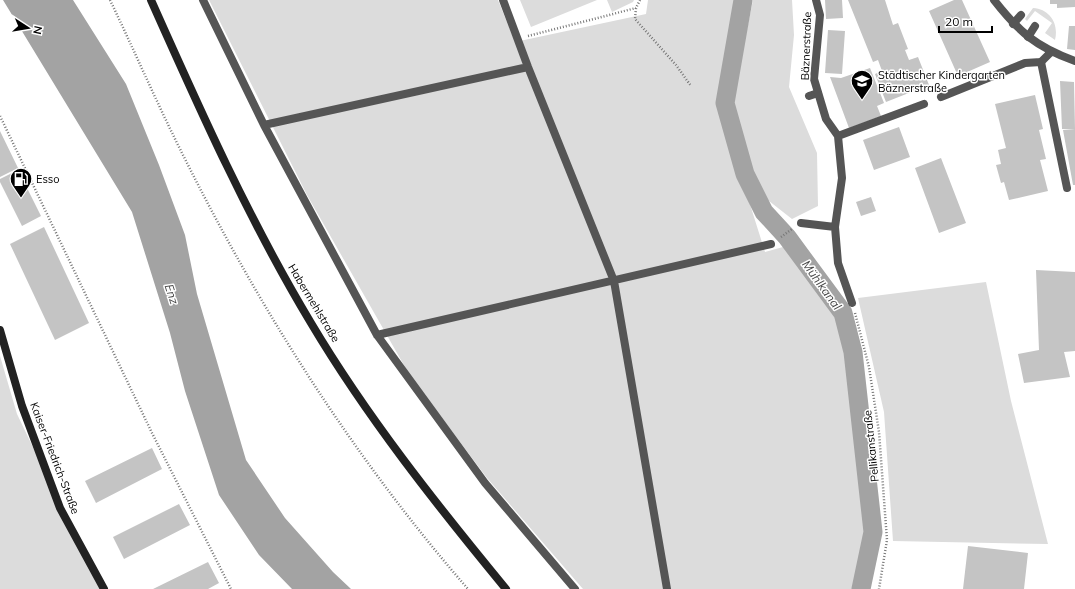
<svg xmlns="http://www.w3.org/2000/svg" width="1075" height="589" viewBox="0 0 1075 589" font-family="Mulish,sans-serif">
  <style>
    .green { fill: #dcdcdc }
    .water { fill: #a3a3a3 }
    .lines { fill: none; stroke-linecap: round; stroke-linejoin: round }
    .canal { stroke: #a3a3a3; stroke-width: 19 }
    .building { fill: #c4c4c4 }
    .path { stroke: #777; stroke-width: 2.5; stroke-dasharray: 1 2; stroke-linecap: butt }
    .lane { stroke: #555; stroke-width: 8 }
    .street { stroke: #555; stroke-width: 8 }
    .secondary { stroke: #222; stroke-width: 8 }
    .labels { text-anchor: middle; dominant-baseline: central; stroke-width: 3; stroke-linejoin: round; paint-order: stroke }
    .street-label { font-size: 11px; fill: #000; stroke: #fff }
    .poi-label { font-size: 11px; fill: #000; stroke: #fff; text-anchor: start }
    .water-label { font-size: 12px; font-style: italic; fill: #444; stroke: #fff }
  </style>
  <rect width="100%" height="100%" fill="#fff"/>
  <path class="green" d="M209 0H498L515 42 646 14 648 0H737L718 103 765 252 783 247 840 318 869 531 856 589H583L487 478 409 374 307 195Z
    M520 0H597L531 27Z
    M607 0H634L633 2 612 12Z
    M753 0H792L794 35 789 87 817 153 818 206 792 219 760 194 732 103Z
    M1033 8C1050 9 1059 24 1055 40L1045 33 1052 23 1035 11 1027 21 1025 19Z
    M986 282 1011 401 1048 544 893 541 884 412 858 298Z
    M0 356 17 414 101 589H0Z"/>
  <path class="water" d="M3 0H73L126 84 159 165 185 235 197 294 246 460 285 518 333 572 351 589H292L259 555 219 495 185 391 170 333 132 212Z"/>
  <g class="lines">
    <path class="canal" d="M743 0 725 103 745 174 764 212 787 237 843 313 853 352 873 532 861 589"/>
  </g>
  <path class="building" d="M825 0H842L843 18 826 19Z
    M848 0H885L893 25 898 23 908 49 905 50 909 60 918 57 929 85 886 102 875 74 882 71 878 60 873 62Z
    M954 0H962L990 62 958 76 929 11Z
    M1050 0H1075V7L1057 8V4H1050Z
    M1069 26H1075V50L1067 49Z
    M828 30 845 31 842 74 825 73Z
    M870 68 884 103 877 106 881 116 849 128 830 77 841 78Z
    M1060 81 1074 82 1075 129H1062Z
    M1035 95 1043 129 1039 130 1046 159 1040 160 1048 191 1009 200 1004 182 1001 183 996 165 1001 164 998 150 1006 148 995 104Z
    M899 127 910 157 874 170 863 140Z
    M1075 129V185H1073L1063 130Z
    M0 131 18 168 0 177Z
    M941 158 966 223 939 233 915 168Z
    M18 170 41 216 22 226 0 182V179Z
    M871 197 876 211 861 216 856 202Z
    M44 227 89 323 55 340 10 244Z
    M1036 270 1075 272V351L1064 352 1070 377 1024 383 1018 354 1039 350Z
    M152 448 162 469 96 503 85 481Z
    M179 504 190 525 124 559 113 537Z
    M968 546 1028 553 1024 589H963Z
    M208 562 219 583 208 589H153Z"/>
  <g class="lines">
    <path class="path" d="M110 0C134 50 156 101 181 151 259 308 353 457 468 589
      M640 0 636 8 635 19 676 65 691 86
      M528 36 636 8
      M0 116 152 433 231 589
      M781 237 792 229
      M855 313 869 367 879 432 887 540 879 589"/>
    <path class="lane" d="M203 0 264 125 377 335 485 483 575 589
      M503 0 528 67 614 281 667 589
      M1013 24 1021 15
      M1028 37 1035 26
      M1041 62 1067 188
      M809 96 818 93
      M264 125 528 67
      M377 335 771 244"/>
    <path class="street" d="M816 0 820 15 814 79 826 119 838 136 842 178 835 227 838 263 852 303
      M994 0C1019 32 1036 47 1075 61
      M941 97 1025 63 1041 62 1051 52
      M838 136 924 104
      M801 223 835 227"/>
    <path class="secondary" d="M151 0C200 110 249 220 311 323 367 417 436 504 506 589
      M0 330 22 406 60 508 104 589"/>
  </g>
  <defs>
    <g id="school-pin" transform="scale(1.15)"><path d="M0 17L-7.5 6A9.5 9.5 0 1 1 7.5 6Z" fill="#000" stroke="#fff"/><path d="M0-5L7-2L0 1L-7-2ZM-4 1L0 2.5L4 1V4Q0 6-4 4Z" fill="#fff"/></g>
    <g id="fuel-pin" transform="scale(1.15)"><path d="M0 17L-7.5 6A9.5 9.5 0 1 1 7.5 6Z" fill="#000" stroke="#fff"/><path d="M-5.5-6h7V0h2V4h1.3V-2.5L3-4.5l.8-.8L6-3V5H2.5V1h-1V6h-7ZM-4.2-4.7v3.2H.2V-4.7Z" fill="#fff"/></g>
  </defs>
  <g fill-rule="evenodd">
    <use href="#school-pin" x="862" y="81"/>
    <use href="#fuel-pin" x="21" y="179"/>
  </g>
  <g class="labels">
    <g class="street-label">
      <text transform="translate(806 46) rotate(-88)">Bäznerstraße</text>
      <text transform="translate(314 303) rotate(59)">Habermehlstraße</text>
      <text transform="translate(871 446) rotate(-96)">Pellikanstraße</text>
      <text transform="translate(55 458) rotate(69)">Kaiser-Friedrich-Straße</text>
    </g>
    <g class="poi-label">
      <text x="878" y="75">Städtischer Kindergarten<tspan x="878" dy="13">Bäznerstraße</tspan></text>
      <text x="36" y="179">Esso</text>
    </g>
    <g class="water-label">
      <text transform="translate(822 285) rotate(54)">Mühlkanal</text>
      <text transform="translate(172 294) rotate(72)">Enz</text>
    </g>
  </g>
  <g transform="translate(28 28) rotate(102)" stroke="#ffffff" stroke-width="3" paint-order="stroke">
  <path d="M0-3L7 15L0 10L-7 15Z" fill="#000000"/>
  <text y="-6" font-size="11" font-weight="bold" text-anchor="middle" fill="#000000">N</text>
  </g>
  <path d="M939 26v6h53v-6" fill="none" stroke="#000000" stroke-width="2"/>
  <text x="945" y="26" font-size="12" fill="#000000" stroke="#ffffff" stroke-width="3" paint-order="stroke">20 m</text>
</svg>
